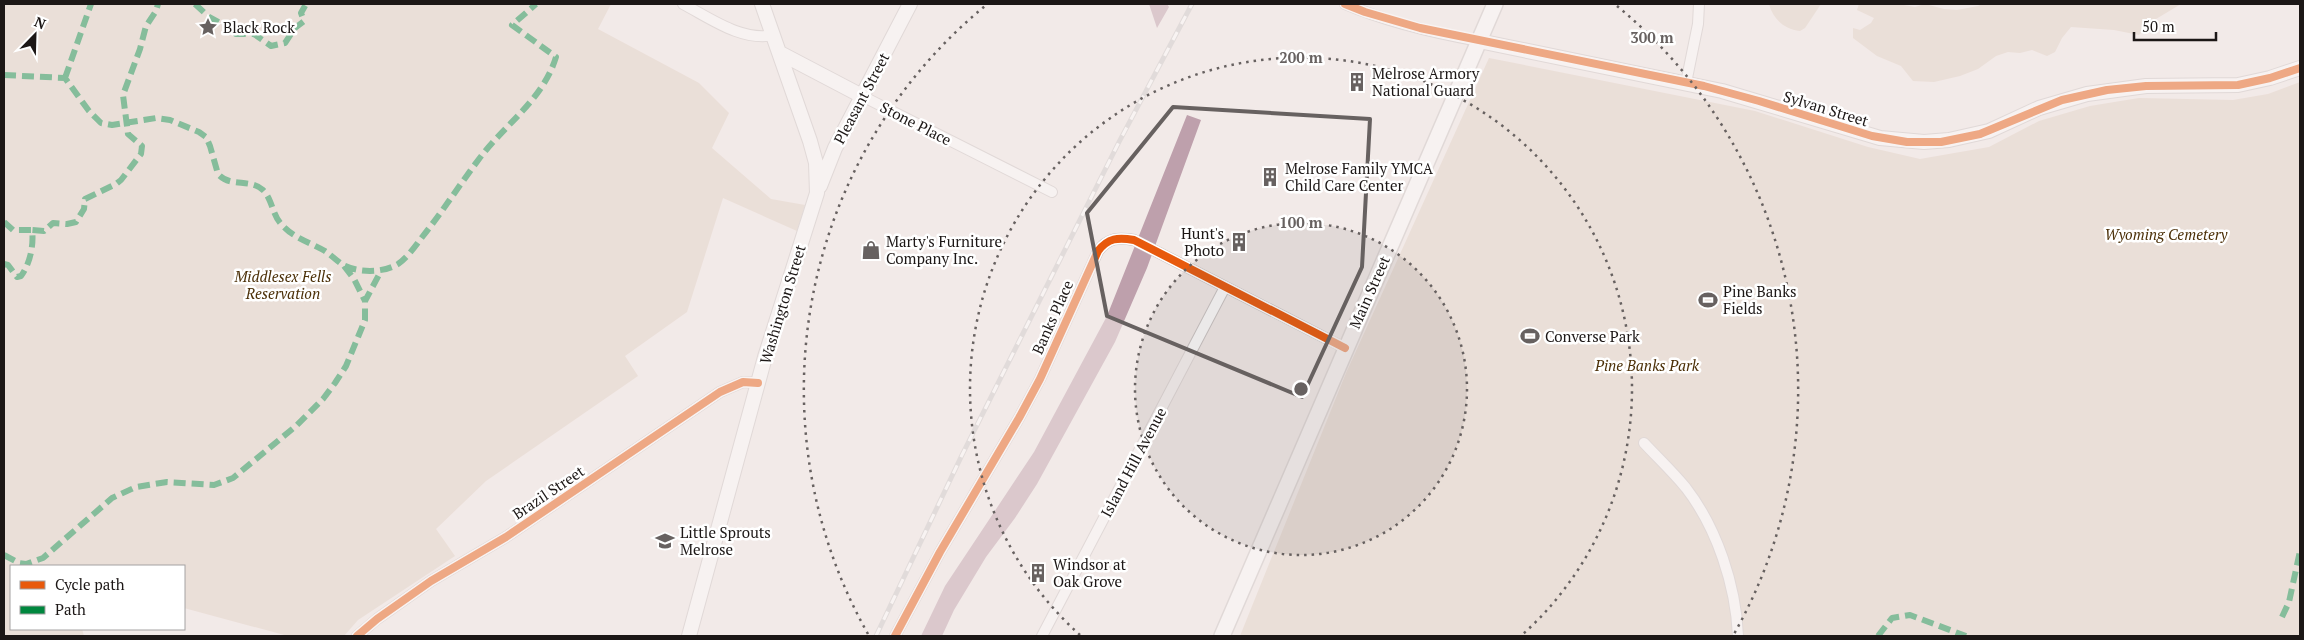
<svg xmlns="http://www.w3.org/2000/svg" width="2304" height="640" viewBox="0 0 2304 640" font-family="'PT Serif',serif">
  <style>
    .green { fill: #e1d2c5 }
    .water { fill: #bea0ac }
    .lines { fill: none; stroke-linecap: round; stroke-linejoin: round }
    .street-casing { stroke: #cbc5c4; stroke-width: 12 }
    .secondary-casing { stroke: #cbc5c4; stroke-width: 16 }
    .primary-casing { stroke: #cbc5c4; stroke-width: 18 }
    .street { stroke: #fdfcfc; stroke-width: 10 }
    .secondary { stroke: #fdfcfc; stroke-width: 14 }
    .primary { stroke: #fdfcfc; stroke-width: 15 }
    .rail-casing { stroke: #cdcbca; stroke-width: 5 }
    .rail { stroke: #fff; stroke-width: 3; stroke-dasharray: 9; stroke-linecap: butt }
    .quiet { stroke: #00873e; stroke-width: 6; stroke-dasharray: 12 6; stroke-linecap: butt }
    .cycleway-casing { stroke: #fff; stroke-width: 11 }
    .cycleway { stroke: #e8590c; stroke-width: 8 }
    .marked { fill: none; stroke: #676160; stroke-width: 4; stroke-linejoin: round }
    .ring { fill: none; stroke: #676160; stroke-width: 2.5; stroke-dasharray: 2.5 5 }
    .labels { text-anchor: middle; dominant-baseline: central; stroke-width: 5; stroke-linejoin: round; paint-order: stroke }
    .poi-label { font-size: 15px; fill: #1c1716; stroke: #fff; text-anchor: start }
    .street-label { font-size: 15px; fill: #1c1716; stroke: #fff }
    .park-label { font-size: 15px; font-style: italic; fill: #4c3008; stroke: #fff }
    .centre { fill: #676160; stroke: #fff; stroke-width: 2.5 }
    .ring-label { font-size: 15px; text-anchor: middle; font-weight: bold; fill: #676160; stroke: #fff; stroke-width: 5; stroke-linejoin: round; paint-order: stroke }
  </style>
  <rect width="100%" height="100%" fill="#f2eae8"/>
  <path class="green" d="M4 4H611L598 29 699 83 729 113 712 148 771 199 805 205 797 231 723 198 687 312 625 356 638 376 486 481 436 529 455 556 358 620 344 636H288L184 608V566H11V629H82L84 636H4Z
    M1769 4H1821L1805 28 1800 31C1784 29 1773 19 1769 4Z
    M1859 4H1898L1915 7 1925 4 1944 9 1957 10 1978 6 1982 4H2181L2151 22 2139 35 2114 30 2071 27 2062 38 2055 52 2047 56 2032 50 2020 53 2008 52 1996 56 1978 69 1960 76 1934 82 1913 81 1901 66 1877 56 1853 38V28L1860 30 1871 23 1874 18 1857 10Z
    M1489 58 1755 111 1868 147 1920 159 1989 147 2039 121 2090 106 2139 98 2233 100 2268 94 2300 82V636H1240L1346 373Z"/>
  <path class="water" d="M1149 4H1167L1169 7 1157 28Z
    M1187 115 1201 120 1147 268 1115 342 1037 484 1015 518 986 557 954 610 942 636H921L945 586 1034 452 1107 316Z"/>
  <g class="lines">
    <g class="street-casing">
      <path id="street" d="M683 4C710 18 742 42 774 35
        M1345 4C1387 22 1434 33 1479 41
        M1686 83 1698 24 1699 4
        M862 96 1052 192
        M1644 443C1658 458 1673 472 1686 488 1717 528 1736 586 1738 636
        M357 636 377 619 431 581 506 537 720 392 743 382 758 383
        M895 636 940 552 1019 418 1040 379 1098 251C1108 238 1118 237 1134 240L1345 348
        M1042 636 1225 287"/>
    </g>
    <g class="secondary-casing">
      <path id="secondary" d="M1479 41 1722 91 1880 138 1924 142 1949 140 1989 131 2039 108 2087 94 2146 86 2238 85 2270 78 2300 68
        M780 53 862 96
        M820 186 835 148 910 4
        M689 636 765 357 817 193 816 163 810 141 762 4"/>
    </g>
    <g class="primary-casing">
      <path id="primary" d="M1222 636 1495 4"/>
    </g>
    <use href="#street" class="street"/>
    <use href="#secondary" class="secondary"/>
    <use href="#primary" class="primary"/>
    <g class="rail-casing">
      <path id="rail" d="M876 636 962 455 1119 142 1192 4"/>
    </g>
    <use href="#rail" class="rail"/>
    <path class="quiet" d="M195 4 209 17 220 23 234 24 236 27V34H254L271 46 285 43 295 28 304 21 301 13 306 4
      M4 75 65 78 89 111 101 123 112 125 156 118 170 120 199 132 206 137 210 146 218 174C230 188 250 178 263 190 273 200 272 216 283 226 294 238 311 243 325 251 331 255 337 261 343 265 359 273 383 273 398 264 408 257 416 245 423 236 443 211 460 184 479 159 505 124 543 100 556 57L512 25 536 4
      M65 78 91 4
      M4 222 13 230H32
      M4 264 8 265 17 277 21 276C30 264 34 245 32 230L44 231 53 223 67 224 76 222 84 209 85 199 116 184 121 180 141 154 142 146 128 134 123 95 140 49 146 26 156 11 158 4
      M344 266 354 279 365 301
      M4 555 19 563 26 564 43 558 112 498 136 487 167 482 214 485 233 478 296 426 323 399 335 383 346 366 358 337 365 320V301L381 271
      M2282 617 2289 602 2300 551
      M1878 636 1892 618 1910 615 1966 636"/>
    <g class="cycleway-casing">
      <path id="cycleway" d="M1345 4 1365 12 1420 28 1704 86 1759 101 1872 136 1907 142H1941L1980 134 2062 100 2107 90 2146 86 2238 85 2270 78 2300 68
        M357 636 377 619 431 581 506 537 720 392 743 382 758 383
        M895 636 940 552 1019 418 1040 379 1098 251C1108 238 1118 237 1134 240L1345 348"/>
    </g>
    <use href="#cycleway" class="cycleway"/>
  </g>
  <path d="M0 0H2304V640H0ZM1173 107 1370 119 1362 267 1302 397 1107 316 1087 213Z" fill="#f2eae8" fill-opacity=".55" fill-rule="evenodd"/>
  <path class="marked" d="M1173 107 1370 119 1362 267 1302 397 1107 316 1087 213Z"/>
  <circle cx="1301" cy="389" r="166" fill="#676160" fill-opacity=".12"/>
  <g class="ring">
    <circle cx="1301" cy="389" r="166"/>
    <path d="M1080 635A331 331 0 1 1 1522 635"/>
    <path d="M868 634A497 497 0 0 1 985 6M1617 6A497 497 0 0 1 1734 634"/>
  </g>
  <defs>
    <g id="sight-bare" transform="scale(1.5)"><path d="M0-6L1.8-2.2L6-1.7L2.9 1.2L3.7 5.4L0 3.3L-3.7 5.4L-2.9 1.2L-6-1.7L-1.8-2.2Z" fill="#676160" stroke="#fff" stroke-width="2.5" paint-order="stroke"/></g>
    <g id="building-bare" transform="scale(1.5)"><path d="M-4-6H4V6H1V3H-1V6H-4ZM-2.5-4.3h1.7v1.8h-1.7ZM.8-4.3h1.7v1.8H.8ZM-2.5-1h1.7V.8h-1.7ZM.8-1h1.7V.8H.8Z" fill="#676160" stroke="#fff" stroke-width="2.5" paint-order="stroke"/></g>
    <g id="shop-bare" transform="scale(1.5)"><path d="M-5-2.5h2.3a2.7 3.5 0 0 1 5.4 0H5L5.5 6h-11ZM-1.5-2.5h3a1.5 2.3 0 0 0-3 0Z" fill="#676160" stroke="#fff" stroke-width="2.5" paint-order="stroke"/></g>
    <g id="stadium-bare" transform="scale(1.5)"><path d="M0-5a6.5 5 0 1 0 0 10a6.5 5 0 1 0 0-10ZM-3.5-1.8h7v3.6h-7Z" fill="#676160" stroke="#fff" stroke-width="2.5" paint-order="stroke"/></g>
    <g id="school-bare" transform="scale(1.5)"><path d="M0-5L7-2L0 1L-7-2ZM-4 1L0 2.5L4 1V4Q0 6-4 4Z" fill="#676160" stroke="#fff" stroke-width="2.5" paint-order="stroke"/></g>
  </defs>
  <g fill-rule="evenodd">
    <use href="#sight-bare" x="208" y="27"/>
    <use href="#building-bare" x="1357" y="82"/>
    <use href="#building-bare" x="1270" y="177"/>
    <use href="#building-bare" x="1239" y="242"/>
    <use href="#shop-bare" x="871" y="250"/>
    <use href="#stadium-bare" x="1708" y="300"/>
    <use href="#stadium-bare" x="1530" y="336"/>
    <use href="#school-bare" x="665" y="541"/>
    <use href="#building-bare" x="1038" y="573"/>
  </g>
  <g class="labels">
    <g class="poi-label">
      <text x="223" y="27">Black Rock</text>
      <text x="1372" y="73">Melrose Armory<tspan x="1372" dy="17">National Guard</tspan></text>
      <text x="1285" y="168">Melrose Family YMCA<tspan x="1285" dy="17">Child Care Center</tspan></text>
      <text x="1224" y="233" text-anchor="end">Hunt's<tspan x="1224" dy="17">Photo</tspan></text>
      <text x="886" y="241">Marty's Furniture<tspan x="886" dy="17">Company Inc.</tspan></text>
      <text x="1723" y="291">Pine Banks<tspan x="1723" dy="17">Fields</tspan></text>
      <text x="1545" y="336">Converse Park</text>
      <text x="680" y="532">Little Sprouts<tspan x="680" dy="17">Melrose</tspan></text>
      <text x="1053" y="564">Windsor at<tspan x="1053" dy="17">Oak Grove</tspan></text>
    </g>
    <g class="street-label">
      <text transform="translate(861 98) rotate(-62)">Pleasant Street</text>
      <text transform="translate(1826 108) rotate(17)">Sylvan Street</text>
      <text transform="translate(916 123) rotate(27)">Stone Place</text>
      <text transform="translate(1369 292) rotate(-66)">Main Street</text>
      <text transform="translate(782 304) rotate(-73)">Washington Street</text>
      <text transform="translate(1052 317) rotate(-66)">Banks Place</text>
      <text transform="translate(1133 462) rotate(-62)">Island Hill Avenue</text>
      <text transform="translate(548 492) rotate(-34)">Brazil Street</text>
    </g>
    <g class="park-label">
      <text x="2166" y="234">Wyoming Cemetery</text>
      <text x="283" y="276">Middlesex Fells<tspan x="283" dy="17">Reservation</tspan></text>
      <text x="1647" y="365">Pine Banks Park</text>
    </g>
  </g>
  <circle cx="1301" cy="389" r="8" class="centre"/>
  <g class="ring-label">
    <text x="1652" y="43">300 m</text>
    <text x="1301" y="63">200 m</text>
    <text x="1301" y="228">100 m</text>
  </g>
  <rect width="2304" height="640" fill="none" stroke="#1c1716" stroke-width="10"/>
  <rect x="10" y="565" width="175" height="65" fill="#ffffff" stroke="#a4a2a2"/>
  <rect x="20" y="581" width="25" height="8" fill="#e8590c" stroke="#a4a2a2"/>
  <text x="55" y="590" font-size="15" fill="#1c1716">Cycle path</text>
  <rect x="20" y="606" width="25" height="8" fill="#00873e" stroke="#a4a2a2"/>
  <text x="55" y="615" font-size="15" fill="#1c1716">Path</text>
  <g transform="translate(35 35) rotate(23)" stroke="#ffffff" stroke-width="4" paint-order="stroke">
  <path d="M0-4L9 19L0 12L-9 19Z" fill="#1c1716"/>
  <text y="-8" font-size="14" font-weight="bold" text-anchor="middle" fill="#1c1716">N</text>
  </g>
  <path d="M2134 32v8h82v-8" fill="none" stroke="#1c1716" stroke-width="2.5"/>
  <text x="2142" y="32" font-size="15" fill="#1c1716" stroke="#ffffff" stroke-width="4" paint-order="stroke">50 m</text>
</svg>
